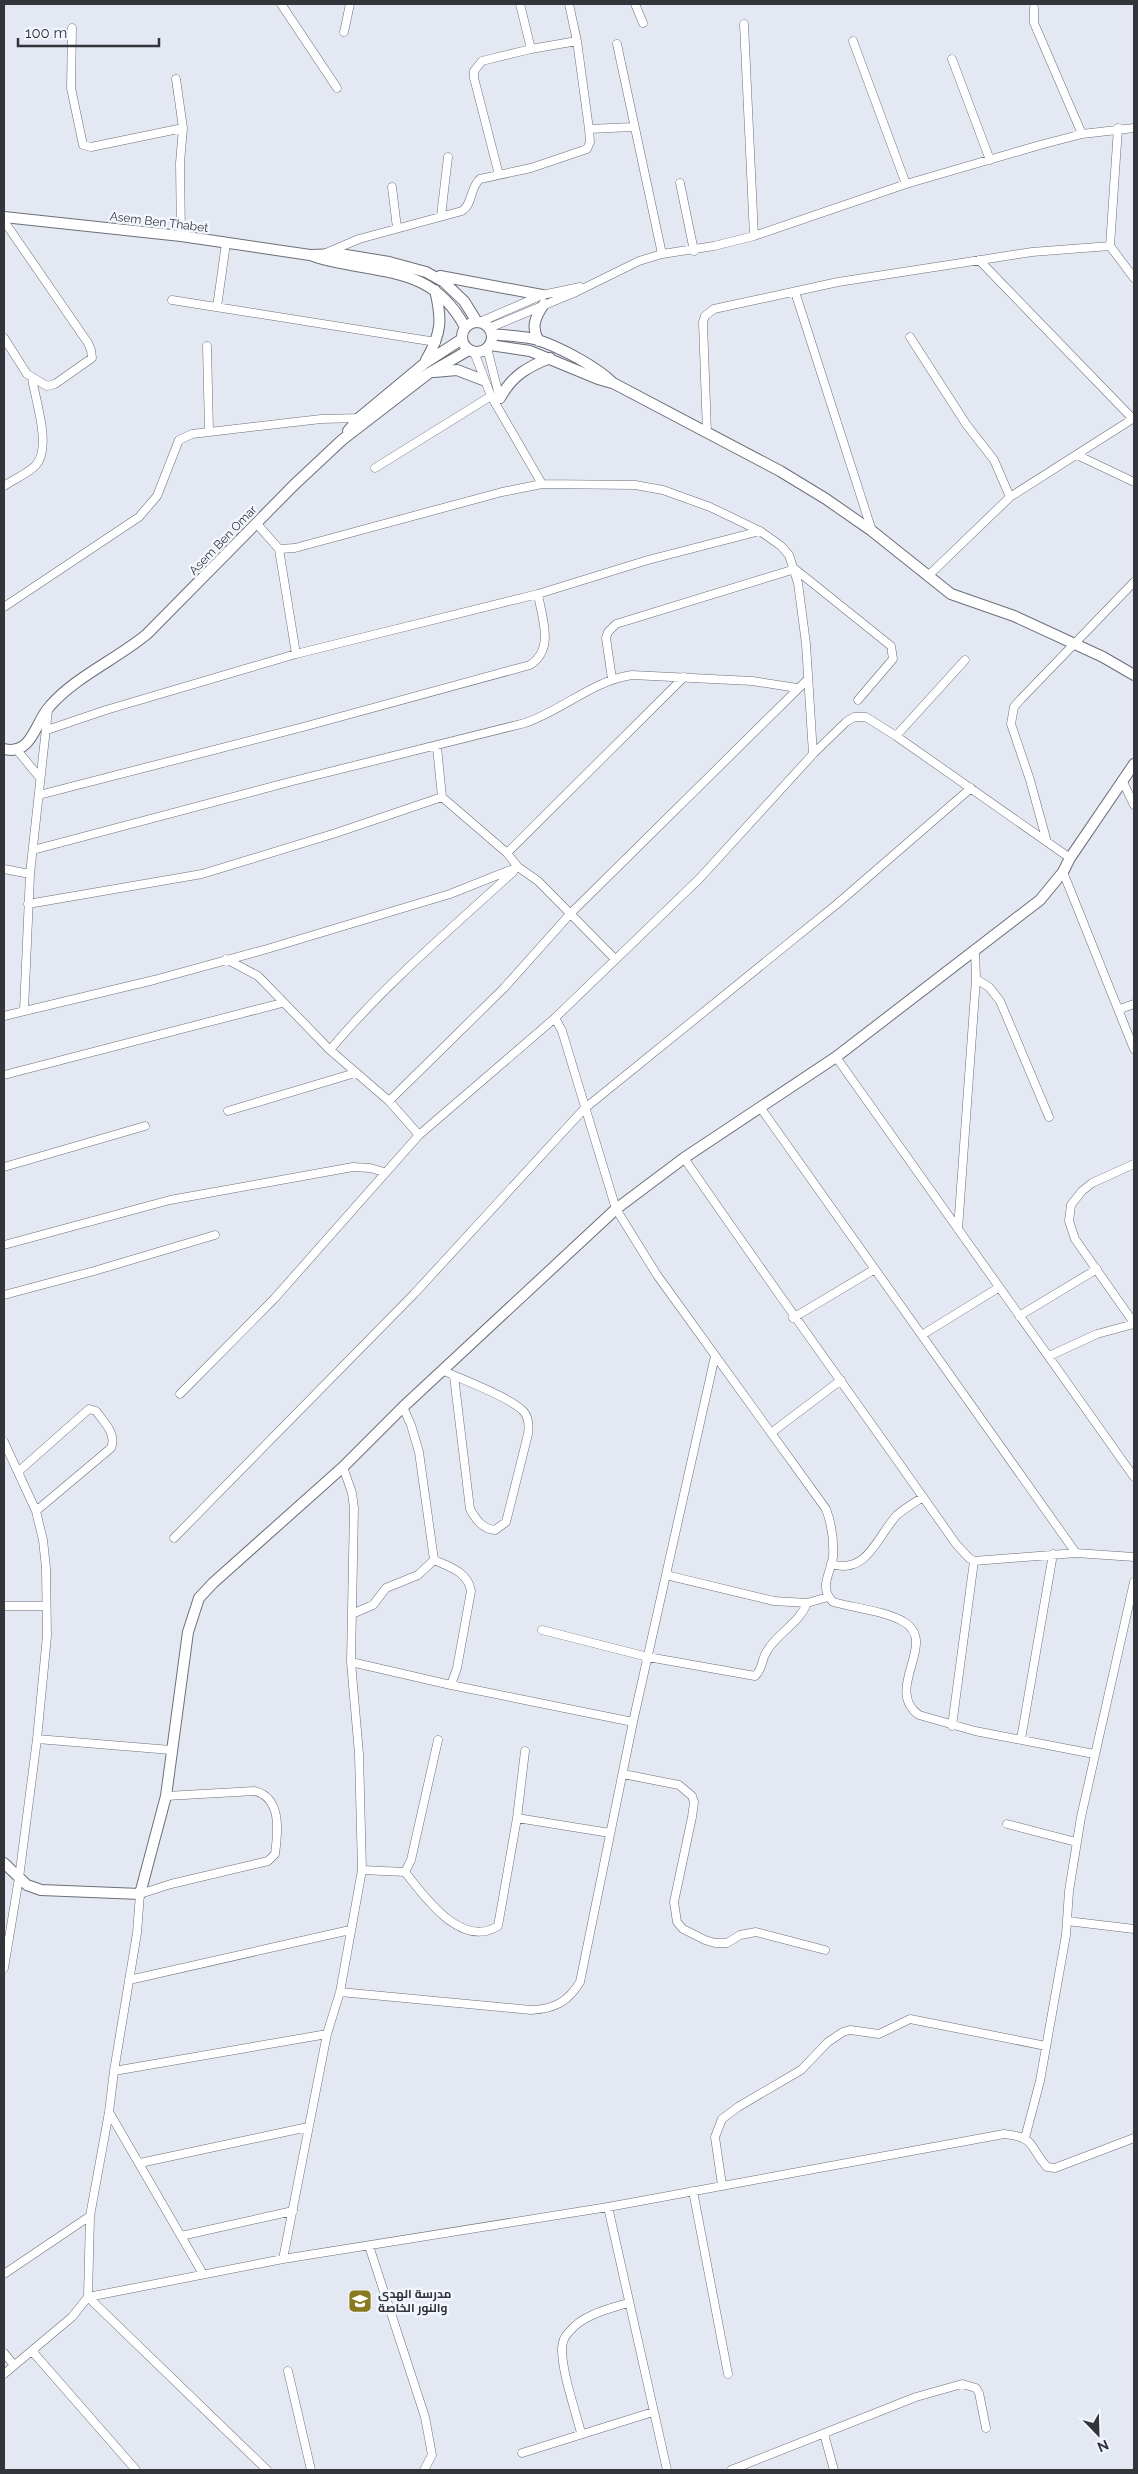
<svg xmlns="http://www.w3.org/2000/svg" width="1138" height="2474" viewBox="0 0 1138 2474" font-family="Raleway,Cairo,sans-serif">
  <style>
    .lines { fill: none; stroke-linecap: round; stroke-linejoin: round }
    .minor-casing { stroke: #6b6f79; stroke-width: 9 }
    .tertiary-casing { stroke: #6b6f79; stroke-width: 12 }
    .minor { stroke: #fff; stroke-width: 8 }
    .tertiary { stroke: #fff; stroke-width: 10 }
    .labels { text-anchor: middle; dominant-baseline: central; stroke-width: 5; stroke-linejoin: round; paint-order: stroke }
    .street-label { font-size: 12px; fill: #34353a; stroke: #f2f6fe }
    .poi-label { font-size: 12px; font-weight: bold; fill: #34353a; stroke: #f2f6fe; text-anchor: start }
  </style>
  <rect width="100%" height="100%" fill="#e4e8f3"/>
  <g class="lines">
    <g class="minor-casing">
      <path id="minor" d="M281 4 337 88
        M520 4 531 49
        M635 4 643 23
        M1034 8V23L1082 134
        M744 24 754 236
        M72 28 71 88 83 145 91 147 183 128
        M344 32 350 4
        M853 41 906 184
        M617 44 662 254
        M952 59 990 160
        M176 79 183 128 180 163 181 236
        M1118 128 1110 246 1134 278
        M589 129 633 127
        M499 175 474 78V71L482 61 531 49 577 41
        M680 183 694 251
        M392 187 397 228
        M441 216 448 157
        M4 221 88 343 91 350 92 358 55 384 47 386 27 374 4 338
        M326 253 359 239 462 211C473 204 470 187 480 179L531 168 587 149 590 142 589 129 577 41 569 4
        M979 260 1133 419
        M795 292 872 531
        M172 300 436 342
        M217 307 226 243
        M480 322 542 295 580 287
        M489 328 576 292 639 261 662 254 714 246 754 236 906 184 1040 145 1082 134 1134 128
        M910 337 966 424 994 460 1010 497
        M207 346 209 432
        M487 348 500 399
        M474 352 491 396 542 484 635 485 663 490 710 507 760 531 781 546 789 555 798 583 806 644 813 754
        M707 433 703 322 705 316 714 309 838 282 1032 252 1110 246
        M1077 455 1134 482
        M375 468 491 396
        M4 486C14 479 29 473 36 465 52 447 35 399 32 378
        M257 524 279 549 295 548 502 492 542 484
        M279 549 296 654
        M928 576 1010 497 1134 418
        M4 607 139 517 157 496 179 440 192 434 209 432 321 419 361 418
        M612 679 606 638 608 632 616 624 795 569 891 646 893 659 858 700
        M47 730 106 710 296 654 538 594 648 560 760 531
        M896 736 965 660
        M437 747 442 797 507 853 518 867 538 881 615 959
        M17 750 40 778
        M1122 780 1134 805
        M39 795 303 727 530 665C555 649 542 619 538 594
        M1047 842 1030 780 1011 724 1014 707 1021 699 1134 582
        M33 850 293 781 525 723C563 710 592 681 632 675L752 681 797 688
        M507 853 684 677
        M1070 858 896 736 866 717H854L846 722 813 754 700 878 555 1018 562 1031 616 1209 657 1275 826 1509C832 1525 834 1540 833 1557 831 1573 818 1587 833 1602 854 1608 886 1611 904 1622 939 1643 883 1689 919 1715L975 1731 1094 1754
        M4 869 30 874
        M1063 872 1134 1049
        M28 904 202 874 336 833 442 797
        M976 979 989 987 1000 1001 1049 1117
        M1120 1009 1134 1004
        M24 1010 30 874 48 710
        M4 1016 154 980 267 949 450 894 518 867
        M330 1050C382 987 452 928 513 872
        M836 1057 1134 1477
        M4 1075 282 1003
        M389 1101 504 988 571 913 808 679
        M760 1107 1076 1553
        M228 1111 355 1073
        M419 1135 555 1018
        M684 1158C773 1288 866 1415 956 1544L969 1558 974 1561 1076 1553 1134 1557
        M1134 1164 1092 1183 1082 1191 1071 1205 1069 1221 1075 1239 1134 1323
        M4 1167 145 1126
        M958 1229 976 979 975 949
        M4 1245 170 1200 353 1167 370 1168 384 1172
        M4 1295 94 1271 215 1235
        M1019 1316 1097 1269
        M793 1318 875 1269
        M922 1335 998 1288
        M1049 1356 1097 1334 1134 1324
        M444 1371C463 1380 512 1398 524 1412 529 1418 529 1427 528 1434L506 1522 495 1530C483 1529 476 1520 470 1509L454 1376
        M180 1394 274 1299 419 1135 389 1101 330 1050 258 976 226 959
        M771 1433 841 1380
        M4 1442 36 1511 43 1540 46 1568 47 1636 37 1739 19 1878 4 1968
        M19 1471 89 1409 96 1411C104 1422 117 1434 111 1448L36 1511
        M174 1538 414 1294 584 1109 837 904 971 788
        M831 1564C868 1575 877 1536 897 1515 905 1508 914 1503 923 1497
        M666 1575 774 1601 807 1603 828 1597
        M4 1606H46
        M352 1614 373 1605 386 1588 418 1575 434 1560 419 1452 411 1425 403 1407
        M542 1630 648 1657 755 1676C763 1669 761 1660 767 1651 778 1632 799 1624 807 1603
        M351 1662 451 1685 457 1668 471 1591C468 1572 450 1567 434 1560
        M451 1685 633 1722
        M952 1726 974 1561
        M37 1739 171 1750
        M1021 1739 1053 1554
        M623 1774 679 1785 692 1796 694 1802 692 1817 674 1902 677 1922 683 1929 705 1940 715 1943H727L740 1935 756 1932 825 1950
        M517 1818 610 1833
        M1007 1824 1076 1842
        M362 1870 405 1872 411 1860 438 1740
        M405 1872C425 1897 461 1949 498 1926L517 1818 525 1751
        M1067 1921 1134 1929
        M129 1980 350 1930
        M340 1992 531 2010C554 2009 568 2002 580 1982L633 1722 715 1356
        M114 2071 327 2034
        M109 2112 203 2274
        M1025 2138 1040 2081 1066 1935 1069 1891 1081 1817 1134 1582
        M140 2163 308 2127
        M722 2185 715 2137 722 2119 738 2107 801 2070 828 2042 843 2032 850 2030 879 2034 910 2019 1046 2046
        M693 2191 728 2374
        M608 2207 667 2470
        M181 2236 293 2211
        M369 2246 425 2417 432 2455 424 2470
        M283 2259 327 2034 340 1992 362 1870 359 1754 351 1662 354 1508 352 1493 343 1467
        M4 2274 90 2216
        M88 2297 283 2259 608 2207 1004 2134C1037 2137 1029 2148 1047 2167L1055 2168 1134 2138
        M88 2297 267 2470
        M32 2351 136 2470
        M4 2353 14 2365
        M288 2371 311 2470
        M4 2374 72 2317 88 2297 90 2216 109 2112 114 2071 137 1933 140 1894 171 1884 268 1861 275 1854C278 1832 282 1798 255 1791L166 1796
        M581 2433C575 2409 562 2373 562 2349 562 2343 565 2336 569 2332 582 2315 608 2309 628 2303
        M824 2434 834 2470
        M522 2453 653 2412
        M731 2470 916 2397 962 2384 976 2388 979 2393 986 2428"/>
    </g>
    <g class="tertiary-casing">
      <path id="tertiary" d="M4 217 181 236 310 255 340 254 389 262 426 272 444 282 464 301 477 322
        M313 256C325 261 338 262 351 265 402 274 438 277 465 327
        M440 276 542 295
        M462 337a15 15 0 1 1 30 0a15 15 0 1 1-30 0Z
        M492 334C507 336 524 336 538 340 561 348 596 366 613 383L780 471 826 499 872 531 951 594 1014 616 1103 657 1134 675
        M539 341C530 327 536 316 544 304
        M490 345 530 351 598 379 612 383
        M426 360C442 333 442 319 435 290
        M434 372 457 370 483 380
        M500 398C512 376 527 367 550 358
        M348 431 360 417 425 363 462 339
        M4 749C32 756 35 722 50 706 75 677 117 659 147 634L294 485 342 440 429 373 469 350
        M4 1863 27 1885 41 1890 140 1894 166 1796 188 1632 199 1598 213 1583 343 1467 403 1407 616 1209 684 1158 836 1057 1040 900 1063 872 1070 858 1134 764"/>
    </g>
    <use href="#minor" class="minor"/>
    <use href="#tertiary" class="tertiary"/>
  </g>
  <defs>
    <g id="school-square" transform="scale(1.25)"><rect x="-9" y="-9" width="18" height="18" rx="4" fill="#87791e" stroke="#f2f6fe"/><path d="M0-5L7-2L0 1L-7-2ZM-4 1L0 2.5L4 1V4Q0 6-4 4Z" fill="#fff"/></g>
  </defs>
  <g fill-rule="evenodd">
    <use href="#school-square" x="360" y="2301"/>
  </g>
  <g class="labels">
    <g class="street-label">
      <text transform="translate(159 222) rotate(7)">Asem Ben Thabet</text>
      <text transform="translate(223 540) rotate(-46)">Asem Ben Omar</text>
    </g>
    <g class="poi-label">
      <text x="378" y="2294">مدرسة الهدى<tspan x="378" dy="14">والنور الخاصة</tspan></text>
    </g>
  </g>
  <rect width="1138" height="2474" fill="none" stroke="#34353a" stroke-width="10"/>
  <g transform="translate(1098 2434) rotate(157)" stroke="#f2f6fe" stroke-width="4" paint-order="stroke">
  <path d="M0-4L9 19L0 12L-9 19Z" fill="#34353a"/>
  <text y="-8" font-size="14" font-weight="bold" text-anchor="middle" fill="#34353a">N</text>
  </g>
  <path d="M18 38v8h141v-8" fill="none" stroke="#34353a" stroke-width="2.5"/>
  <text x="25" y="38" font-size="15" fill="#34353a" stroke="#f2f6fe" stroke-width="4" paint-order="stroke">100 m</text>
</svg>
